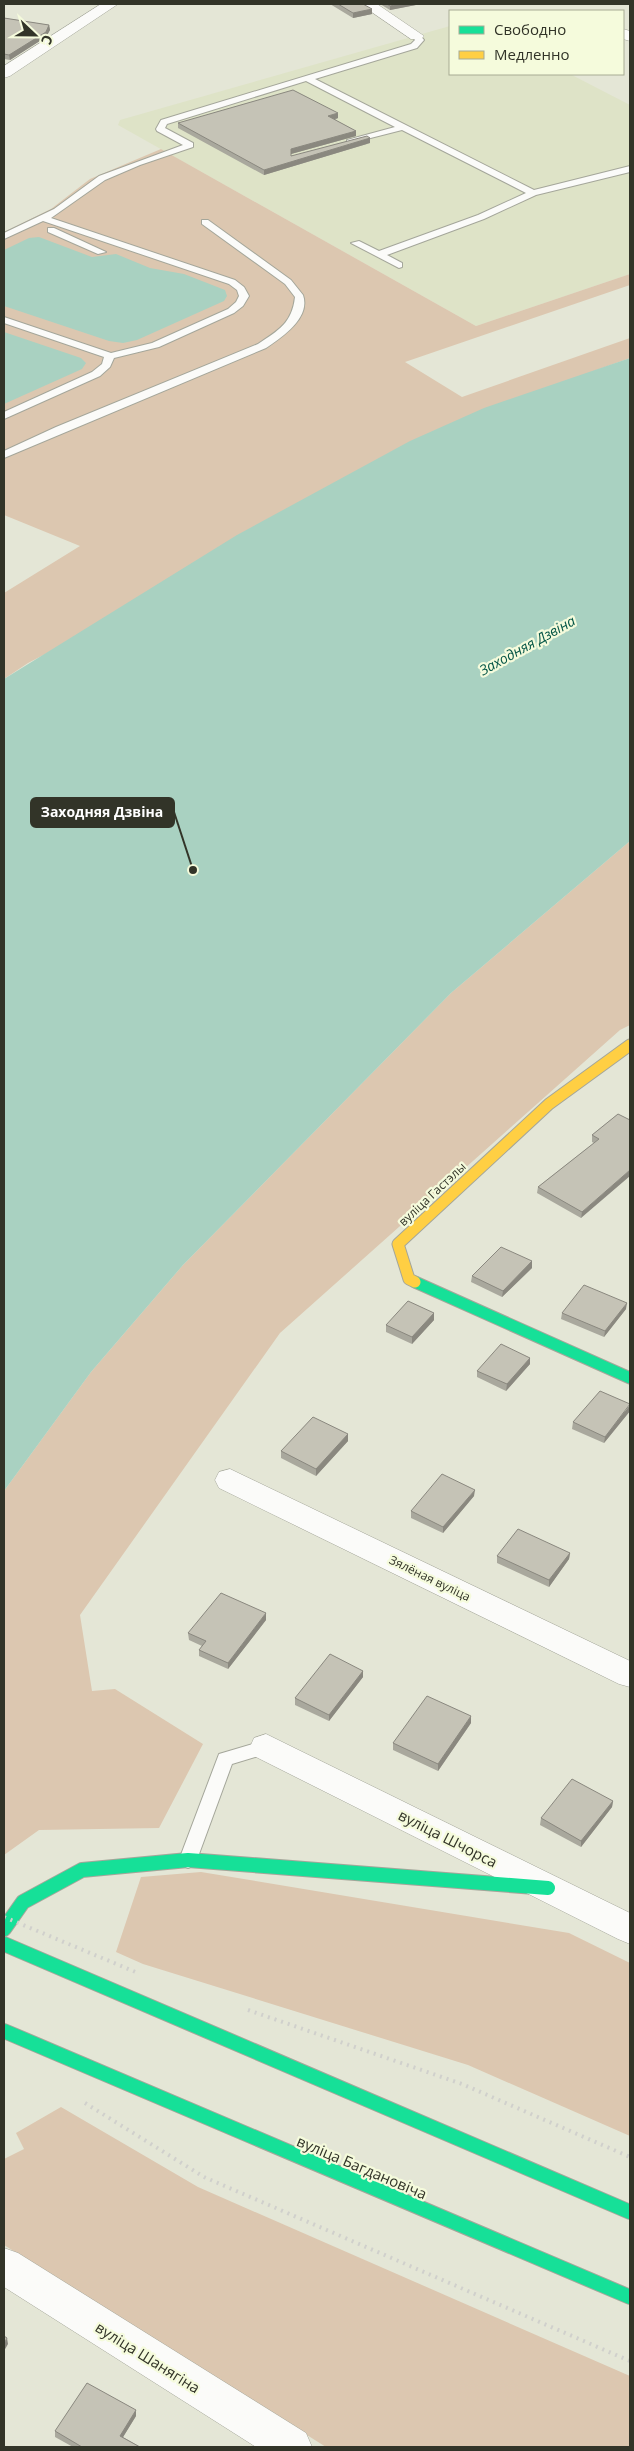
<svg xmlns="http://www.w3.org/2000/svg" width="634" height="2451" viewBox="0 0 634 2451" font-family="'Open Sans',sans-serif">
  <style>
    .built { fill: #dee3c7 }
    .green { fill: #dcc7b0 }
    .water { fill: #a9d1c1 }
    .lines { fill: none; stroke-linecap: round; stroke-linejoin: round }
    .lane-casing { stroke: #a4a69a; stroke-width: 2 }
    .street-casing { stroke: #a4a69a; stroke-width: 1 }
    .fast-far1-casing { stroke: #a4a69a; stroke-width: 13 }
    .fast-casing { stroke: #a4a69a; stroke-width: 16 }
    .slow-casing { stroke: #a4a69a; stroke-width: 13 }
    .path { stroke: #d0d0cc; stroke-width: 4; stroke-dasharray: 2 5; stroke-linecap: butt }
    .lane { fill: #fbfbf9; fill-rule: evenodd }
    .street { fill: #fbfbf9; fill-rule: evenodd }
    .fast-far1 { stroke: #16e098; stroke-width: 11 }
    .fast { stroke: #16e098; stroke-width: 14 }
    .slow { stroke: #ffcf43; stroke-width: 11 }
    .path-bridge { stroke: #d0d0cc; stroke-width: 4; stroke-dasharray: 2 5; stroke-linecap: butt }
    .wall { fill: #a9a89d }
    .shaded-wall { fill: #8a887f }
    .building { fill: #c5c3b6; stroke: #8a887f }
    .labels { text-anchor: middle; dominant-baseline: central; stroke-width: 4.5; stroke-linejoin: round; paint-order: stroke }
    .street-label { font-size: 12px; fill: #323428; stroke: #f5fbdc }
    .water-label { font-size: 14px; font-style: italic; fill: #045546; stroke: #f5fbdc }
    .near-street-label { font-size: 15px; fill: #323428; stroke: #f5fbdc }
    .leader { fill: none; stroke: #323428; stroke-width: 2 }
    .callout-dot { fill: #323428; stroke: #f5fbdc; stroke-width: 2 }
    .callout { fill: #323428; stroke: #323428; stroke-width: 2 }
    .callout-label { font-size: 14px; text-anchor: middle; font-weight: bold; fill: #fff }
  </style>
  <rect width="100%" height="100%" fill="#e4e6d6"/>
  <path class="built" d="M450 26V74H570L630 105V274L476 326 118 125 120 120Z"/>
  <path class="green" d="M161 149 476 326 630 274V285L405 362 462 397 630 338V358L591 372 28 663 4 679V593L80 546 4 515V232L51 209 90 179Z
    M630 841V1025L620 1030 280 1333 80 1615 92 1691 115 1689 203 1744 159 1828 39 1830 4 1855V1491L91 1372 183 1265 451 993Z
    M201 1872 569 1933 630 1963V2136L468 2065 143 1964 116 1952 141 1877Z
    M61 2107 198 2187 630 2376V2447H326L4 2245V2159L24 2149 16 2133Z"/>
  <path class="water" d="M39 237 92 257 116 254 150 268 184 274 225 290 227 296 224 301 137 340 123 343 109 341 4 306V250L29 238Z
    M4 332 81 358 86 363 82 369 4 404Z
    M630 358V841L451 993 183 1265 91 1372 4 1491V679L237 535 410 441 484 408Z"/>
  <g class="lines">
    <g class="lane-casing">
      <path id="lane" d="M413 34H419L424 40 417 48 315 79 534 190 630 166V172L536 195 484 219 387 255 402 263V267L399 268 351 243 359 241 379 251 478 215 526 193 402 130 347 144V140L395 127 306 81 167 124 165 128 193 143V147L140 165 105 180 51 218 235 280 244 287 249 296 243 306 234 313 159 347 114 358 110 367 100 376 4 419V412L92 372 102 364 104 357 4 323V317L111 353 152 343 228 309 236 302 239 296 237 290 229 284 43 221 4 239V233L54 209 99 176 183 145 157 131 156 129 161 120 411 44 415 40 412 36Z
        M202 220H208L291 280 303 295C311 318 282 337 266 348L4 458V451L56 427 258 344C279 330 292 323 295 297L285 284 202 224Z
        M48 228H54L106 252 98 254 48 232Z
        M266 1740 272 1742 275 1747 272 1752 232 1764 195 1865 188 1868 181 1865 179 1860 219 1754Z"/>
    </g>
    <g class="street-casing">
      <path id="street" d="M101 4H118L10 76 4 78V66Z
        M360 4H377L424 36 421 39H411Z
        M623 29 630 31V41L623 39Z
        M230 1469 630 1661V1687L619 1684 219 1488 215 1480 219 1472Z
        M266 1734 630 1913V1944L618 1939 254 1756 250 1747 254 1738Z
        M4 2248 18 2253 306 2433 312 2447H256L4 2287Z"/>
    </g>
    <g class="fast-far1-casing">
      <path id="fast-far1" d="M415 1282 630 1378"/>
    </g>
    <g class="fast-casing">
      <path id="fast" d="M4 1929 23 1902 82 1870 188 1860 548 1888
        M4 1944 630 2212
        M4 2031 630 2297"/>
    </g>
    <g class="slow-casing">
      <path id="slow" d="M415 1282 409 1279 398 1244 549 1104 630 1045"/>
    </g>
    <path class="path" d="M248 2010 462 2084 630 2157
      M85 2103 204 2177 630 2361"/>
    <use href="#lane" class="lane"/>
    <use href="#street" class="street"/>
    <use href="#fast-far1" class="fast-far1"/>
    <use href="#fast" class="fast"/>
    <use href="#slow" class="slow"/>
    <path class="path-bridge" d="M4 1917 138 1973"/>
  </g>
  <path class="wall" d="M330 4H363L372 14 353 18Z
    M380 4H421L390 10Z
    M4 18 49 25 50 30 46 37 10 60 4 59Z
    M338 118 335 120 356 131V136L291 154V156L370 143 264 175 178 128V123Z
    M618 1114 581 1218 537 1193 538 1187 594 1143 592 1142V1135Z
    M532 1268 502 1297 471 1282 472 1276Z
    M626 1309 604 1337 561 1319 562 1313Z
    M434 1313V1320L412 1344 386 1332V1325Z
    M530 1358V1364L506 1391 477 1377V1371Z
    M630 1411 604 1443 572 1429 573 1422Z
    M348 1434V1441L316 1476 281 1458V1451Z
    M474 1496 443 1533 411 1518V1511Z
    M570 1553 569 1559 549 1587 497 1563V1556Z
    M266 1620 228 1669 199 1656V1650L202 1646 189 1640 188 1633Z
    M363 1671V1677L329 1721 295 1705V1698Z
    M471 1723 438 1771 393 1750V1743Z
    M613 1801 612 1807 581 1847 540 1825 541 1818Z
    M136 2416 123 2437 140 2447H73L55 2437V2431Z"/>
  <path class="shaded-wall" d="M399 4H421L390 10V6Z
    M372 9V14L353 18V13Z
    M49 25 50 30 46 37 10 60 9 55Z
    M338 113V118L328 121V116Z
    M356 131V136L291 154V161V149Z
    M370 138V143L264 175V170Z
    M630 1170V1176L581 1218 582 1212Z
    M532 1261V1268L502 1297 503 1291Z
    M627 1303 626 1309 604 1337 605 1331Z
    M434 1313V1320L412 1344V1337Z
    M530 1358V1364L506 1391 507 1384Z
    M630 1405V1411L604 1443 605 1437Z
    M348 1434V1441L316 1476V1469Z
    M475 1490 474 1496 443 1533V1527Z
    M570 1553 569 1559 549 1587V1580Z
    M266 1613V1620L228 1669V1663Z
    M363 1671V1677L329 1721V1715Z
    M471 1716V1723L438 1771V1764Z
    M613 1801 612 1807 581 1847V1841Z
    M7 2338 8 2344 4 2351V2344Z
    M136 2410V2416L120 2442V2436Z"/>
  <path class="building" d="M338 4H363L372 9 353 13Z
    M387 4H399L390 6Z
    M4 18 49 25 46 32 9 55 4 54Z
    M293 90 338 113 328 116 356 131 291 149V156L367 136 370 138 264 170 178 123Z
    M618 1114 630 1120V1170L582 1212 538 1187 599 1139 592 1135Z
    M501 1247 532 1261 503 1291 472 1276Z
    M584 1285 627 1303 605 1331 562 1313Z
    M408 1301 434 1313 412 1337 386 1325Z
    M501 1344 530 1358 507 1384 477 1371Z
    M600 1391 630 1404 605 1437 573 1422Z
    M313 1417 348 1434 316 1469 281 1451Z
    M442 1474 475 1490 443 1527 411 1511Z
    M518 1529 570 1553 549 1580 497 1556Z
    M221 1593 266 1613 228 1663 199 1650 206 1641 188 1633Z
    M330 1654 363 1671 329 1715 295 1698Z
    M427 1696 471 1716 438 1764 393 1743Z
    M572 1779 613 1801 581 1841 541 1818Z
    M4 2336 7 2338 4 2344Z
    M87 2383 136 2410 120 2436 140 2447H82L55 2431Z"/>
  <g class="labels">
    <g class="street-label">
      <text transform="translate(432 1194) rotate(-43)">вуліца Гастэлы</text>
      <text transform="translate(430 1578) rotate(26)">Зялёная вуліца</text>
    </g>
    <g class="water-label">
      <text transform="translate(527 645) rotate(-29)">Заходняя Дзвіна</text>
    </g>
    <g class="near-street-label">
      <text transform="translate(448 1838) rotate(27)">вуліца Шчорса</text>
      <text transform="translate(362 2167) rotate(23)">вуліца Багдановіча</text>
      <text transform="translate(148 2357) rotate(32)">вуліца Шанягіна</text>
    </g>
  </g>
  <path class="leader" d="M193 870L174 812"/>
  <circle class="callout-dot" cx="193" cy="870" r="5"/>
  <rect class="callout" x="31" y="798" width="143" height="29" rx="5"/>
  <g class="callout-label">
    <text x="102" y="817">Заходняя Дзвіна</text>
  </g>
  <rect width="634" height="2451" fill="none" stroke="#323428" stroke-width="10"/>
  <rect x="449" y="10" width="175" height="65" fill="#f5fbdc" stroke="#a7ab94"/>
  <rect x="459" y="26" width="25" height="8" fill="#16e098" stroke="#a7ab94"/>
  <text x="494" y="35" font-size="15" fill="#323428">Свободно</text>
  <rect x="459" y="51" width="25" height="8" fill="#ffcf43" stroke="#a7ab94"/>
  <text x="494" y="60" font-size="15" fill="#323428">Медленно</text>
  <g transform="translate(35 35) rotate(112)" stroke="#f5fbdc" stroke-width="4" paint-order="stroke">
  <path d="M0-4L9 19L0 12L-9 19Z" fill="#323428"/>
  <text y="-8" font-size="14" font-weight="bold" text-anchor="middle" fill="#323428">С</text>
  </g>
</svg>
